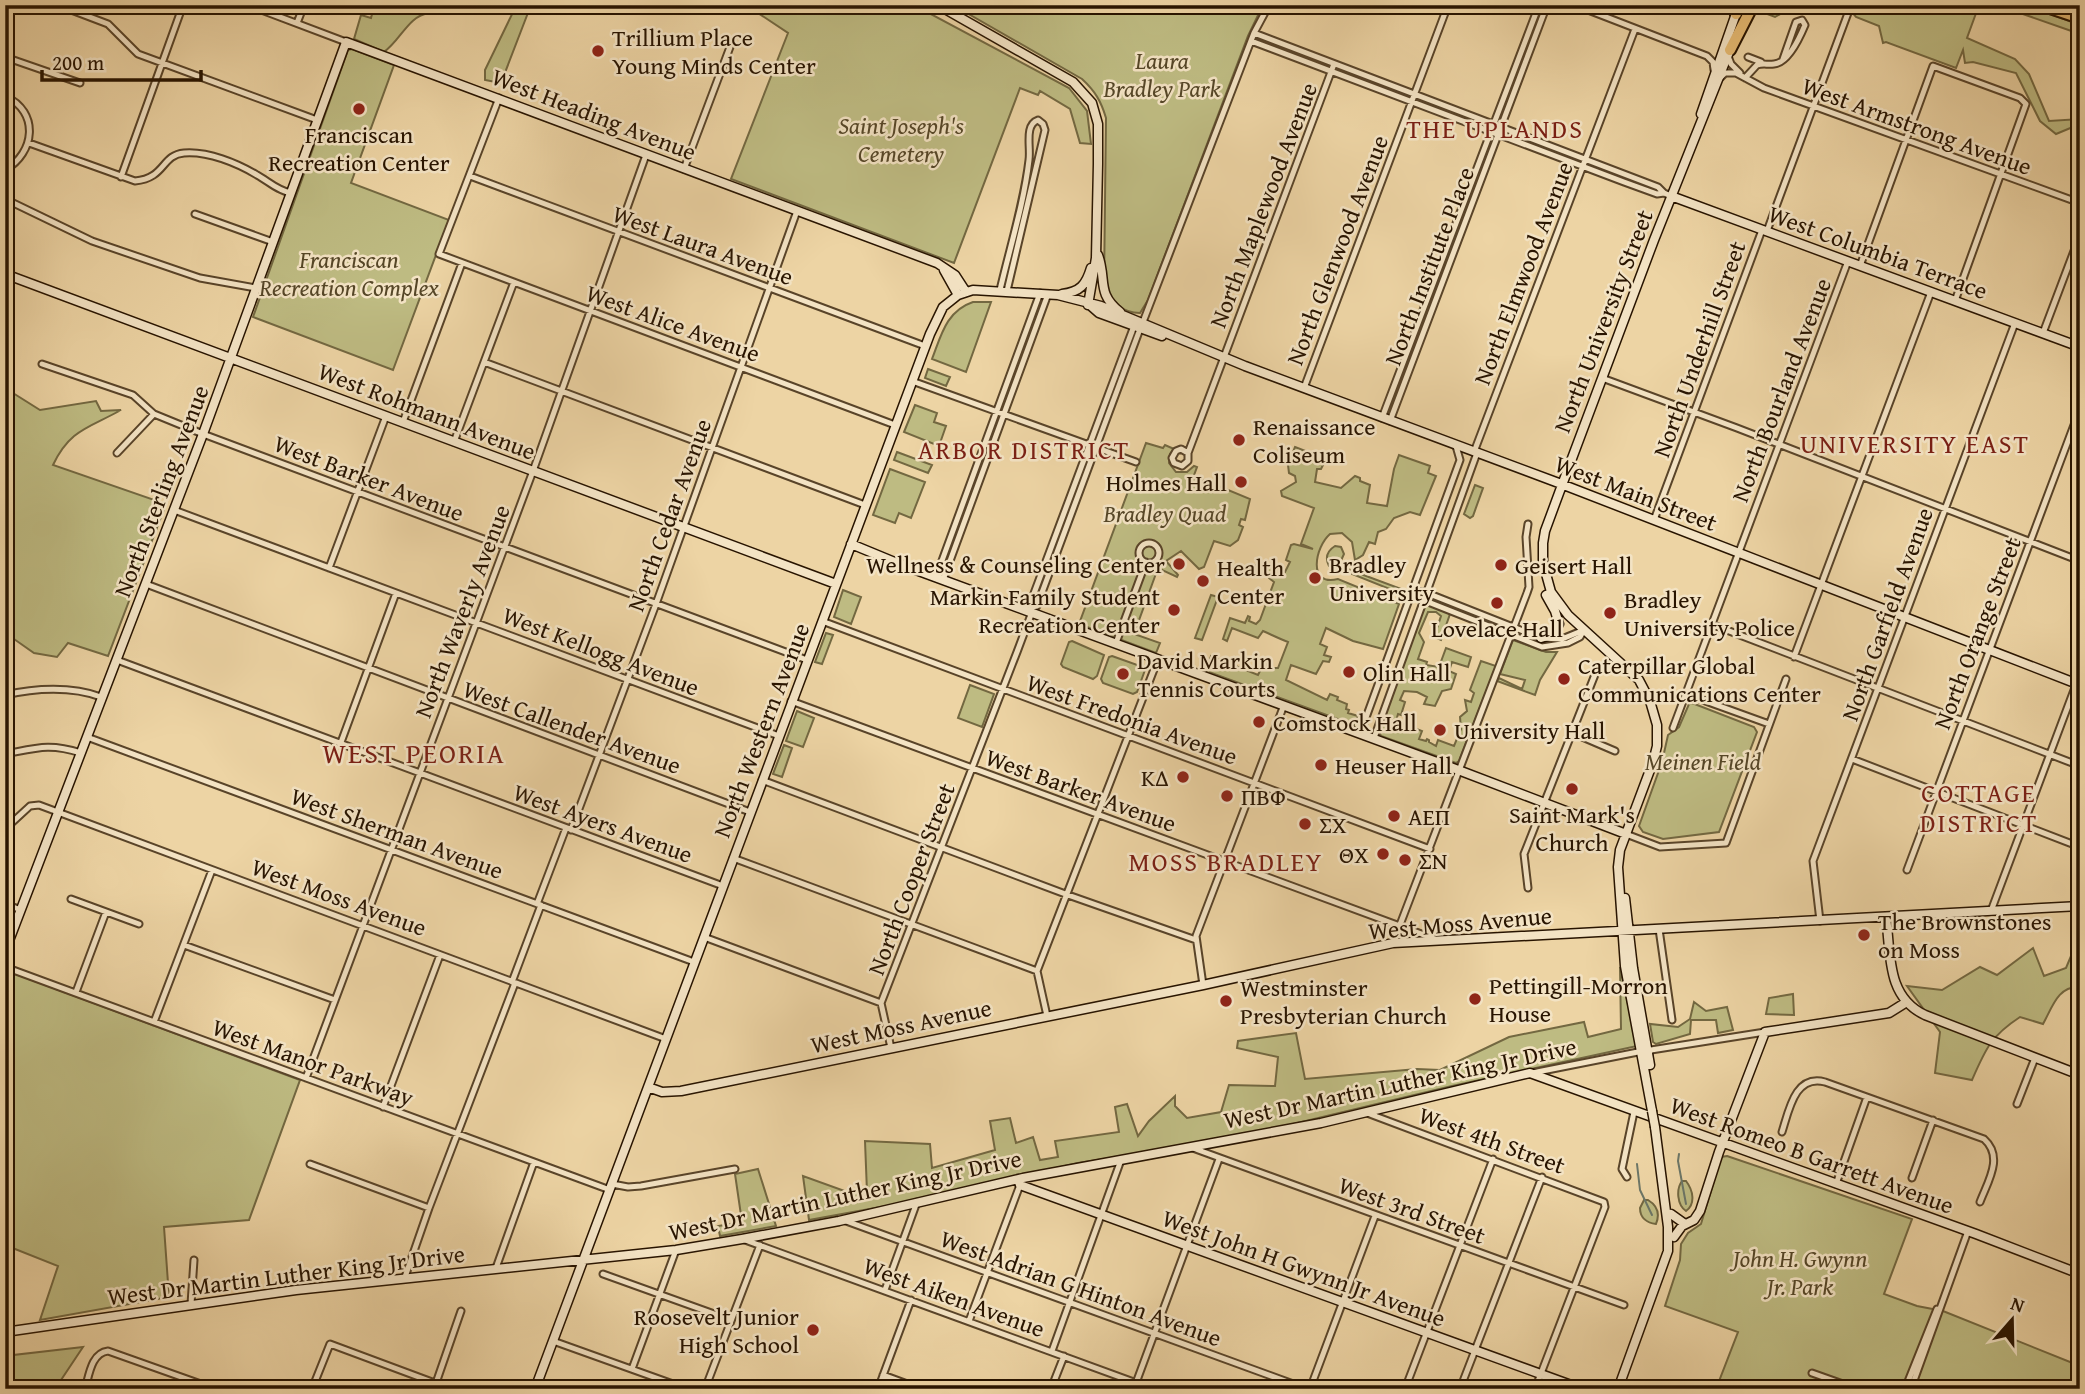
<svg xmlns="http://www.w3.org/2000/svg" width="2085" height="1394" viewBox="0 0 2085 1394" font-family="'Gentium Book Plus',serif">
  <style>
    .green { fill: #bebb82; stroke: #736841; stroke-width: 2 }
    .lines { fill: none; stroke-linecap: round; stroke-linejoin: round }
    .stream { stroke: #6c7667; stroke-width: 2 }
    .street-casing { stroke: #594429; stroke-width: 9 }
    .secondary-casing { stroke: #281400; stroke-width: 11 }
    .highway-casing { stroke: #281400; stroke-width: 14 }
    .street { stroke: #f3e3c4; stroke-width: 5 }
    .secondary { stroke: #f3e3c4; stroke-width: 8 }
    .highway { stroke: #e6ba72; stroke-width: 10 }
    .secondary-bridge-casing { stroke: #281400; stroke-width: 11; stroke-linecap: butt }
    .secondary-bridge { stroke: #f3e3c4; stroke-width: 8 }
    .poi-dot { fill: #8f2418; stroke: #f3e3c4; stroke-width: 2.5 }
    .labels { text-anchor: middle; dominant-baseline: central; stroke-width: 5; stroke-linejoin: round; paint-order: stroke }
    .poi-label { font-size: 24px; fill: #281400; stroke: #f3e3c4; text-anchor: start }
    .park-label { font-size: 24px; font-style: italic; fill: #554627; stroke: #f3e3c4 }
    .street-label { font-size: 24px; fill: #281400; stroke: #f3e3c4 }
    .neighbourhood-label { font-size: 26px; letter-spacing: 2px; fill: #7a1f14; stroke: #f3e3c4 }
    .quarter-label { font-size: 28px; letter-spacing: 2px; fill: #7a1f14; stroke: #f3e3c4 }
  </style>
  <rect width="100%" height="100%" fill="#edd4a4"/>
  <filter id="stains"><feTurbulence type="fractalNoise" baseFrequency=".00286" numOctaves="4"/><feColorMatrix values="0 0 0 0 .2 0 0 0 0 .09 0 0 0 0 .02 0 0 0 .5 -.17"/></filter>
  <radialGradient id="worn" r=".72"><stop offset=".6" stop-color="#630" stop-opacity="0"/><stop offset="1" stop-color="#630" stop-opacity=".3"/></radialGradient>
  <path class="green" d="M371 5H419L429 13C408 16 401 40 384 52L354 39 361 15 371 18 374 7Z
    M531 5 501 83 485 80V70L516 6Z
    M746 5H881L885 7 886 5H914L1069 88 1087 111 1091 144 1080 143 1070 109 1040 91 1038 95 1020 88 954 263 731 179 788 33Z
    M953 5H1263L1248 36 1148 300 1140 313C1122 313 1110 301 1104 285L1106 118C1101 101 1095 91 1082 79Z
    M1760 5H1796L1775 17 1754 9Z
    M1846 5H1979L1967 38 2015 59 2029 74 2049 121 2080 119V124L2056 134 2040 121 2016 73 1973 62 1965 63 1963 50 1956 68 1886 42 1883 43 1879 26 1856 17Z
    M1997 5H2026L2080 25V34Z
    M352 49 394 65 351 183 449 220 393 370 253 317 348 50Z
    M973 302H991L966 372 932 359C941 336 946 311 973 302Z
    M928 369 950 377 946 386 925 378Z
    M5 388 40 410 96 401 101 411 121 410C89 428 70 429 53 465L166 504 108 656 68 643 57 657 34 653 14 639 8 641 5 651Z
    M915 405 937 413 934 422 946 426 939 446 904 432Z
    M1146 443 1163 448 1165 445 1174 449 1170 454 1169 463 1176 472H1187L1194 466 1197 467 1193 478 1202 482 1204 480 1250 499 1245 520 1241 519 1239 525 1243 527 1238 540 1230 546 1214 541 1204 567 1199 569 1181 551 1166 561 1178 575 1177 577 1158 568 1134 634 1160 643 1156 653 1079 624Z
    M1295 447 1326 459 1321 469H1317L1315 482 1341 488 1355 476 1360 478V481L1370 485 1367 503 1387 506 1394 469 1399 455 1430 466 1428 473 1436 476 1420 515 1410 512 1394 518 1386 529 1378 532 1375 544 1369 542 1363 555 1355 560 1352 542 1342 533 1330 534C1315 547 1307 587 1338 579L1399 604 1383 649 1353 641 1326 628 1320 644 1327 647 1324 655 1331 657 1329 662 1323 661 1316 674 1291 665 1286 680 1327 700 1330 694 1338 697 1337 700 1347 704 1346 709 1349 710 1348 713 1358 716 1354 725 1206 671 1211 656 1258 675 1264 663 1273 668H1278L1288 642C1280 639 1272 635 1263 631L1258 638 1232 628 1227 641 1223 639 1230 618 1245 623 1248 616 1250 617 1249 621 1256 624 1260 620 1274 582 1269 578 1267 572 1255 568 1258 562 1285 572 1290 562 1286 560 1291 545 1294 544 1313 549 1301 544 1314 508 1282 496 1281 491 1296 482 1295 476 1289 473 1288 465Z
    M897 452 932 465 928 473 894 460Z
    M890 469 925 482 911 518 899 513 895 523 873 515Z
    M1475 485 1483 488 1473 516 1470 518 1464 514Z
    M1335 546 1341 547 1344 554 1339 565 1334 568 1329 566C1325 558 1327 551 1335 546Z
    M1348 569 1350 570 1404 590 1402 594 1347 572Z
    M843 590 861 597 851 624 834 617Z
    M1211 595 1218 597 1202 640 1195 638Z
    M1426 602 1451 611 1441 640 1434 637 1441 616 1436 612H1428L1419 633 1424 642 1418 659 1427 662 1426 665 1439 667 1446 648 1471 657 1468 667 1452 662 1449 671 1456 674 1451 689 1442 691 1435 706 1424 704 1427 697 1417 692 1404 691 1400 700 1405 702 1401 715 1398 714 1396 721 1422 731 1419 739 1426 741 1427 739 1429 740V742L1436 746 1438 740 1454 746 1461 729 1460 717 1467 711 1465 700 1471 702 1474 693 1470 690 1481 661 1496 666 1459 761 1456 763 1381 736 1379 732Z
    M826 633 833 635 822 664 815 662Z
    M1513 640 1546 652H1557L1540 680 1535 695 1497 681 1499 678 1522 689 1525 680 1500 674Z
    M1072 641 1104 655 1097 676 1093 679 1063 667 1061 664 1069 642Z
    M1112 656 1143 667 1145 670 1137 692 1133 694 1103 683 1101 679 1109 657Z
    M970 685 994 694 982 727 958 718Z
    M1692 703 1754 727 1757 732 1719 832 1663 839 1643 832 1639 826 1662 762 1668 735 1679 727 1689 704Z
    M797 711 814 718 803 747 786 741Z
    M784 745 792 748 782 777 773 774Z
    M2033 948 2044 976 2066 968 2071 956 2080 959 2074 979 2080 978V987C2058 985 2052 1008 2043 1024L2020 1017C1991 1036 1986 1048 1972 1080L1935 1073 1940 1032 1907 986 1942 990 1980 967 1997 975Z
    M1620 967 1637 1046 1452 1086 1231 1139 1078 1163 897 1204 809 1220 803 1176 850 1193 867 1192 865 1141 930 1144 932 1168 995 1150 990 1121 1010 1118 1016 1143 1033 1137 1040 1160 1058 1157 1055 1141 1119 1132 1115 1107 1127 1104 1138 1136 1149 1121 1175 1096V1106L1187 1118 1221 1112 1229 1085 1275 1086 1278 1057 1237 1048 1238 1041 1296 1033 1305 1079 1417 1069 1440 1070 1509 1037 1584 1022 1588 1037 1621 1029Z
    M5 970 300 1080 249 1220 164 1227 169 1297 40 1320 58 1266 5 1245Z
    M1793 994 1794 1015 1766 1014 1769 998Z
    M1694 1002 1706 1011 1727 1007 1733 1030 1718 1033 1716 1020H1691L1690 1034 1656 1044 1653 1042 1650 1024 1678 1027 1690 1019Z
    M1727 1156 1912 1219 1884 1294 1917 1306 1943 1311 2080 1366V1389H1716L1738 1332 1665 1306 1680 1260 1681 1244 1688 1233 1701 1224 1721 1157Z
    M758 1169 776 1226 720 1236 718 1226 742 1222 735 1174Z
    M1682 1181H1686C1693 1190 1696 1204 1686 1211 1677 1205 1676 1189 1682 1181Z
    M1644 1200H1648C1658 1206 1660 1214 1656 1224 1647 1223 1640 1218 1640 1208Z
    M83 1347 57 1386 5 1383V1356Z"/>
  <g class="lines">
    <path class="stream" d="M1679 1154 1678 1161 1686 1204
      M1637 1164 1640 1190 1652 1215"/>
    <g class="street-casing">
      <path id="street" d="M58 5 108 24 138 54 317 120
        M248 5 346 42
        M1575 5 1707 56 1713 62 1714 70
        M5 23 12 5
        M297 23 304 5
        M1254 33 1658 187 1664 193
        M1251 41 1624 182 1657 194 1664 193 1671 196
        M1728 56 1731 64 1740 73
        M5 57 80 83
        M1748 57 1761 62
        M1721 77 1725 73H1736L1764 88 2080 203
        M1745 78 1757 65C1764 63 1767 65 1774 64 1788 63 1800 37 1805 25L1802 20 1796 22 1783 59
        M5 96C40 112 35 153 5 170
        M499 98 439 254 895 425
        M29 143 135 181C166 178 161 155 184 153 208 151 237 163 257 175 268 181 278 191 291 193
        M684 169 730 47
        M470 176 925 346
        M121 177 183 5
        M5 199 92 241 200 278 256 288
        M195 214 273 242
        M1767 231 1851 5
        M1860 266 1933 66 2020 98 2026 104 1955 301
        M1000 290C1010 247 1024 203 1029 160 1031 147 1024 125 1038 120L1043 124 1045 130 1007 291
        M1143 322 1254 33 1269 5
        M2043 333 2080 235
        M484 362 865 505
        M42 364 133 395 154 414 203 434 807 660
        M1602 378 1737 428 2080 561
        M912 381 1136 462
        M1304 388 1448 5
        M1382 418 1539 5
        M1390 421 1547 5
        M403 422 462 263
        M454 442 514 282
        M1474 452 1635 29
        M117 453 154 414
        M1188 453 1181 449 1176 451 1172 458 1174 463 1182 466 1188 461V453L1334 64
        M174 510 779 736
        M1654 520 1762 230
        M1139 553a10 10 0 1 1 20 0a10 10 0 1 1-20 0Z
        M329 568 386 416
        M936 577 1040 293
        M943 580 1048 294
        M146 584 750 812
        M1412 589 1432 595 1541 638 1562 639 1584 630
        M1423 600 1542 647 1568 643 1580 637 1584 630
        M1032 607 1037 606 1140 329
        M822 621 1430 849
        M1711 624 2080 766
        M1116 643 1146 562
        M1794 657 1931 292
        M117 660 723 886
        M1686 694 1769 724
        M5 695C35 688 72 686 101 697
        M791 701 1435 939
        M1673 728 1848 261
        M1573 733 1615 751
        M1360 734 1460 460 1456 446
        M87 737 694 962
        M1374 738 1477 453
        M340 745 396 593
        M5 754C37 748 49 743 81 753
        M1852 759 2080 847
        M762 780 1068 895 1196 940
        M5 829 30 806 39 805 666 1039
        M571 830 656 604 797 211
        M1626 834 1660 847 1726 843 1786 679
        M733 858 1037 971
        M1907 870 2080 409
        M1528 888 1524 854 1596 672
        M71 899 139 924
        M5 904 21 910
        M537 904 566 828
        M1991 911 2080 674
        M1820 921 1813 861 2015 323
        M1659 929 1672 1020
        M704 937 881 1003
        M1393 943 1527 593 1529 587 1526 537 1528 524
        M184 945 335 1000
        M5 967 610 1190
        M512 982 541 905
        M1203 985 1196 936 1284 705
        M76 992 106 912
        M1047 1016 1037 971 1158 659
        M154 1022 212 870
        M891 1048 881 1003 1017 652 1032 612 1030 604 1134 326
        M1649 1054 1651 1050 1765 1032
        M1532 1073 1643 1051
        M306 1078 533 471 646 155
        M2017 1104 2035 1058
        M383 1107 440 955
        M1367 1113 1604 1202 1605 1207 1535 1389
        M1782 1132C1789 1110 1795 1074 1825 1082L1984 1139C2004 1157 1988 1181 1980 1202
        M1190 1147 1624 1305
        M310 1164 429 1208
        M1627 1177 1622 1169 1634 1112
        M1912 1178 1933 1120
        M612 1184 628 1187 641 1186 735 1169
        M1836 1184 1867 1097
        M846 1221 1307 1389
        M745 1240 1153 1389
        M496 1268 534 1162
        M603 1274 731 1320
        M405 1277 429 1208 515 983
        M885 1290 917 1202
        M191 1304 194 1260
        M969 1321 1020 1185
        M553 1341 687 1389
        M1052 1351 1121 1160
        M632 1369 676 1250
        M1812 1373 1857 1389
        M883 1375 921 1389
        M436 1383 461 1311
        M1136 1383 1219 1159
        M85 1389C89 1376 91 1353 108 1351L215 1389
        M312 1389 330 1344 451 1389
        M705 1389 760 1245
        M878 1389 911 1300
        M1051 1389 1064 1356
        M1310 1389 1375 1216
        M1405 1389 1493 1159
        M1460 1389 1542 1177
        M1905 1389 1937 1309
        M1911 1389 1968 1231"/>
    </g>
    <g class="secondary-casing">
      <path id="secondary" d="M938 5 1073 82 1092 103 1098 124V164L1096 258 1088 305
        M1701 114 1739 5
        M1671 196 2080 347
        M1098 255C1107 280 1096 293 1120 312
        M944 270 958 295
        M5 274 836 584
        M1062 294C1080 292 1086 285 1091 268
        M1091 306 1099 313 1162 336
        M851 544 897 563 1453 768 1626 834
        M1541 638 1551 635 1559 624 1555 611 1546 595
        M1625 898 1633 968 1650 1065
        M1886 917C1891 954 1886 997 1925 1015L2080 1075
        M5 951 203 434 346 42 937 263 955 275 966 292
        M648 1087 662 1092 681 1091 1203 985 1393 943 2080 906
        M1652 1111 1625 966 1618 867 1620 850 1653 762 1657 746V725L1650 701 1639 680 1568 615 1551 592 1543 563V543L1545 531 1562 485 1654 240 1731 47
        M1018 1179 1020 1185 1582 1389
        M1671 1214 1685 1224
        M1674 1237 1682 1226 1694 1220 1700 1211 1719 1152 1765 1032 1889 1013 1905 1003
        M5 1332 296 1290 676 1250 742 1239 839 1221 1023 1178 1321 1123 1530 1073 1976 1234 2080 1274
        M535 1389 930 334 943 307 958 295 973 290 1058 295 1101 306 1245 366 1556 482 2080 685
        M1618 1389 1668 1251V1227L1655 1127"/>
    </g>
    <g class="highway-casing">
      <path id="highway" d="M1733 5 1736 14
        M2041 5 2080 18
        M2068 5 2080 10
        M1730 50 1753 5"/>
    </g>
    <use href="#street" class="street"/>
    <use href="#secondary" class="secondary"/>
    <use href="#highway" class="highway"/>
    <g class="secondary-bridge-casing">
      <path id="secondary-bridge" d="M1652 1111 1655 1127"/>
    </g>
    <use href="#secondary-bridge" class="secondary-bridge"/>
  </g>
  <g class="poi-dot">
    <circle cx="598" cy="51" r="7"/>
    <circle cx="359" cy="109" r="7"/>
    <circle cx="1239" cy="440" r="7"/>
    <circle cx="1241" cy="482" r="7"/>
    <circle cx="1179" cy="564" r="7"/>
    <circle cx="1501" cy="565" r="7"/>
    <circle cx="1315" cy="578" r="7"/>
    <circle cx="1203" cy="581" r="7"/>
    <circle cx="1497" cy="603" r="7"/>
    <circle cx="1174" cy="610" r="7"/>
    <circle cx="1610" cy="613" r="7"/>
    <circle cx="1349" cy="672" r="7"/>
    <circle cx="1123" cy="674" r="7"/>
    <circle cx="1564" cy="679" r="7"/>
    <circle cx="1259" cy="722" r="7"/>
    <circle cx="1440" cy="730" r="7"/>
    <circle cx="1321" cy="765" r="7"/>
    <circle cx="1183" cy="777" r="7"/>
    <circle cx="1572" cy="789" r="7"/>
    <circle cx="1227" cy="796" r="7"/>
    <circle cx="1394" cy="816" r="7"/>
    <circle cx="1305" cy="824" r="7"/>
    <circle cx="1383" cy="854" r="7"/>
    <circle cx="1405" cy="860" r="7"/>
    <circle cx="1864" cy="935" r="7"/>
    <circle cx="1475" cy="999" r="7"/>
    <circle cx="1226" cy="1001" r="7"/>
    <circle cx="813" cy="1330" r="7"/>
  </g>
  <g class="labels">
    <g class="poi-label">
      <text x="612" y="37">Trillium Place<tspan x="612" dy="28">Young Minds Center</tspan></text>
      <text x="359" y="134" text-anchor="middle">Franciscan<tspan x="359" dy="28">Recreation Center</tspan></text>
      <text x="1253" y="426">Renaissance<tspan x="1253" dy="28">Coliseum</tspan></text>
      <text x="1227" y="482" text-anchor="end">Holmes Hall</text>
      <text x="1165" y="564" text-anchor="end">Wellness &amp; Counseling Center</text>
      <text x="1329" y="564">Bradley<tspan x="1329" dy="28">University</tspan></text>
      <text x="1515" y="565">Geisert Hall</text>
      <text x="1217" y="567">Health<tspan x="1217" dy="28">Center</tspan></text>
      <text x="1160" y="596" text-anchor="end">Markin Family Student<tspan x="1160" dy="28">Recreation Center</tspan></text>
      <text x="1624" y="599">Bradley<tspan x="1624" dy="28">University Police</tspan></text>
      <text x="1497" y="628" text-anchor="middle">Lovelace Hall</text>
      <text x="1137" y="660">David Markin<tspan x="1137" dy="28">Tennis Courts</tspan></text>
      <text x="1578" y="665">Caterpillar Global<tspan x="1578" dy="28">Communications Center</tspan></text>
      <text x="1363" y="672">Olin Hall</text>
      <text x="1273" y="722">Comstock Hall</text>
      <text x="1454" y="730">University Hall</text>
      <text x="1335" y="765">Heuser Hall</text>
      <text x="1169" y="777" text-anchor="end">ΚΔ</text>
      <text x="1241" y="796">ΠΒΦ</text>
      <text x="1572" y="814" text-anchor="middle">Saint Mark's<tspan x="1572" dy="28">Church</tspan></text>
      <text x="1408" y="816">ΑΕΠ</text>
      <text x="1319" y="824">ΣΧ</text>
      <text x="1369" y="854" text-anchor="end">ΘΧ</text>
      <text x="1419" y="860">ΣΝ</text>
      <text x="1878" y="921">The Brownstones<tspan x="1878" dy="28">on Moss</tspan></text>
      <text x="1489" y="985">Pettingill-Morron<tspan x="1489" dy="28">House</tspan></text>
      <text x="1240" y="987">Westminster<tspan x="1240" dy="28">Presbyterian Church</tspan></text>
      <text x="799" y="1316" text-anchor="end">Roosevelt Junior<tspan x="799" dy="28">High School</tspan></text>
    </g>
    <g class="park-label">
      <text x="1162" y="60">Laura<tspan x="1162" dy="28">Bradley Park</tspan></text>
      <text x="901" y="125">Saint Joseph's<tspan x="901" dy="28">Cemetery</tspan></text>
      <text x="349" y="259">Franciscan<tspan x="349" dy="28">Recreation Complex</tspan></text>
      <text x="1165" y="513">Bradley Quad</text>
      <text x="1703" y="761">Meinen Field</text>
      <text x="1800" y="1258">John H. Gwynn<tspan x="1800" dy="28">Jr. Park</tspan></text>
    </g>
    <g class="street-label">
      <text transform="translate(594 114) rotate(21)">West Heading Avenue</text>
      <text transform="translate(1917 126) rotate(20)">West Armstrong Avenue</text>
      <text transform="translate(1263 205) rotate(-69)">North Maplewood Avenue</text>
      <text transform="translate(703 245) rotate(20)">West Laura Avenue</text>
      <text transform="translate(1337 250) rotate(-69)">North Glenwood Avenue</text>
      <text transform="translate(1878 252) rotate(20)">West Columbia Terrace</text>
      <text transform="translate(1429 266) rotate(-69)">North Institute Place</text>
      <text transform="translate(1523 273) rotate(-69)">North Elmwood Avenue</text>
      <text transform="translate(1603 321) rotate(-69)">North University Street</text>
      <text transform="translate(673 323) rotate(20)">West Alice Avenue</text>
      <text transform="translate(1699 349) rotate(-70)">North Underhill Street</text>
      <text transform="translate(1781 390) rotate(-69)">North Bourland Avenue</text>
      <text transform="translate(427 411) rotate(21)">West Rohmann Avenue</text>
      <text transform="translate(369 478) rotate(21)">West Barker Avenue</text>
      <text transform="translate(161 491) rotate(-69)">North Sterling Avenue</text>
      <text transform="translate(1636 493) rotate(21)">West Main Street</text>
      <text transform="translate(669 515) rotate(-70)">North Cedar Avenue</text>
      <text transform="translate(462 611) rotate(-69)">North Waverly Avenue</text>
      <text transform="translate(1887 614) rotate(-70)">North Garfield Avenue</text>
      <text transform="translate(1977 633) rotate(-69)">North Orange Street</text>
      <text transform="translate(601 651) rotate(21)">West Kellogg Avenue</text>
      <text transform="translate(1132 719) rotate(20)">West Fredonia Avenue</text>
      <text transform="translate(572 727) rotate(20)">West Callender Avenue</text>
      <text transform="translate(761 730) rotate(-69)">North Western Avenue</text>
      <text transform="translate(1081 790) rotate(20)">West Barker Avenue</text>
      <text transform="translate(603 823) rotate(20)">West Ayers Avenue</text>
      <text transform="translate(397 833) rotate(20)">West Sherman Avenue</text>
      <text transform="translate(911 879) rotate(-69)">North Cooper Street</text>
      <text transform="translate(339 897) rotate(20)">West Moss Avenue</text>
      <text transform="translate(1460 923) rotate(-5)">West Moss Avenue</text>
      <text transform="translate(901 1026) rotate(-12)">West Moss Avenue</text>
      <text transform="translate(313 1062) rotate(20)">West Manor Parkway</text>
      <text transform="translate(1400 1083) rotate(-12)">West Dr Martin Luther King Jr Drive</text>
      <text transform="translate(1492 1140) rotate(20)">West 4th Street</text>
      <text transform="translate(1812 1155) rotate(20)">West Romeo B Garrett Avenue</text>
      <text transform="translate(845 1195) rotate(-12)">West Dr Martin Luther King Jr Drive</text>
      <text transform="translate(1412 1210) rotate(20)">West 3rd Street</text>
      <text transform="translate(1304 1268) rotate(20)">West John H Gwynn Jr Avenue</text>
      <text transform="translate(286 1275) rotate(-7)">West Dr Martin Luther King Jr Drive</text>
      <text transform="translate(1081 1288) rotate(20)">West Adrian G Hinton Avenue</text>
      <text transform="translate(954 1297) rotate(20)">West Aiken Avenue</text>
    </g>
    <g class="neighbourhood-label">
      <text x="1495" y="128">THE UPLANDS</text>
      <text x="1915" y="443">UNIVERSITY EAST</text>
      <text x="1024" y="449">ARBOR DISTRICT</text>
      <text x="1979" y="792">COTTAGE<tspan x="1979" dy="30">DISTRICT</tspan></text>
      <text x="1226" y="861">MOSS BRADLEY</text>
    </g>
    <g class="quarter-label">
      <text x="414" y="752">WEST PEORIA</text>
    </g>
  </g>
  <rect width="2085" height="1394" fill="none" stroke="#edd4a4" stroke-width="28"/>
  <rect x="7" y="7" width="2071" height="1380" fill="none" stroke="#281400" stroke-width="3.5"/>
  <rect x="14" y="14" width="2057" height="1366" fill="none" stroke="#281400" stroke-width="2"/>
  <g transform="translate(2012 1320) rotate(20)" stroke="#f3e3c4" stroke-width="5" paint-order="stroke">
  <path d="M0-5L12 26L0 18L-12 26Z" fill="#281400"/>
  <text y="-10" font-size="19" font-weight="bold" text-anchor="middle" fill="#281400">N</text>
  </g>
  <path d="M42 70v10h159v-10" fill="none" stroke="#281400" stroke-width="3.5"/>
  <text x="52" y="70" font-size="21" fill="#281400" stroke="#f3e3c4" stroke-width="5" paint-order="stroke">200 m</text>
  <rect width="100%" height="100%" filter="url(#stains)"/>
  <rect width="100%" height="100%" fill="url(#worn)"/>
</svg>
